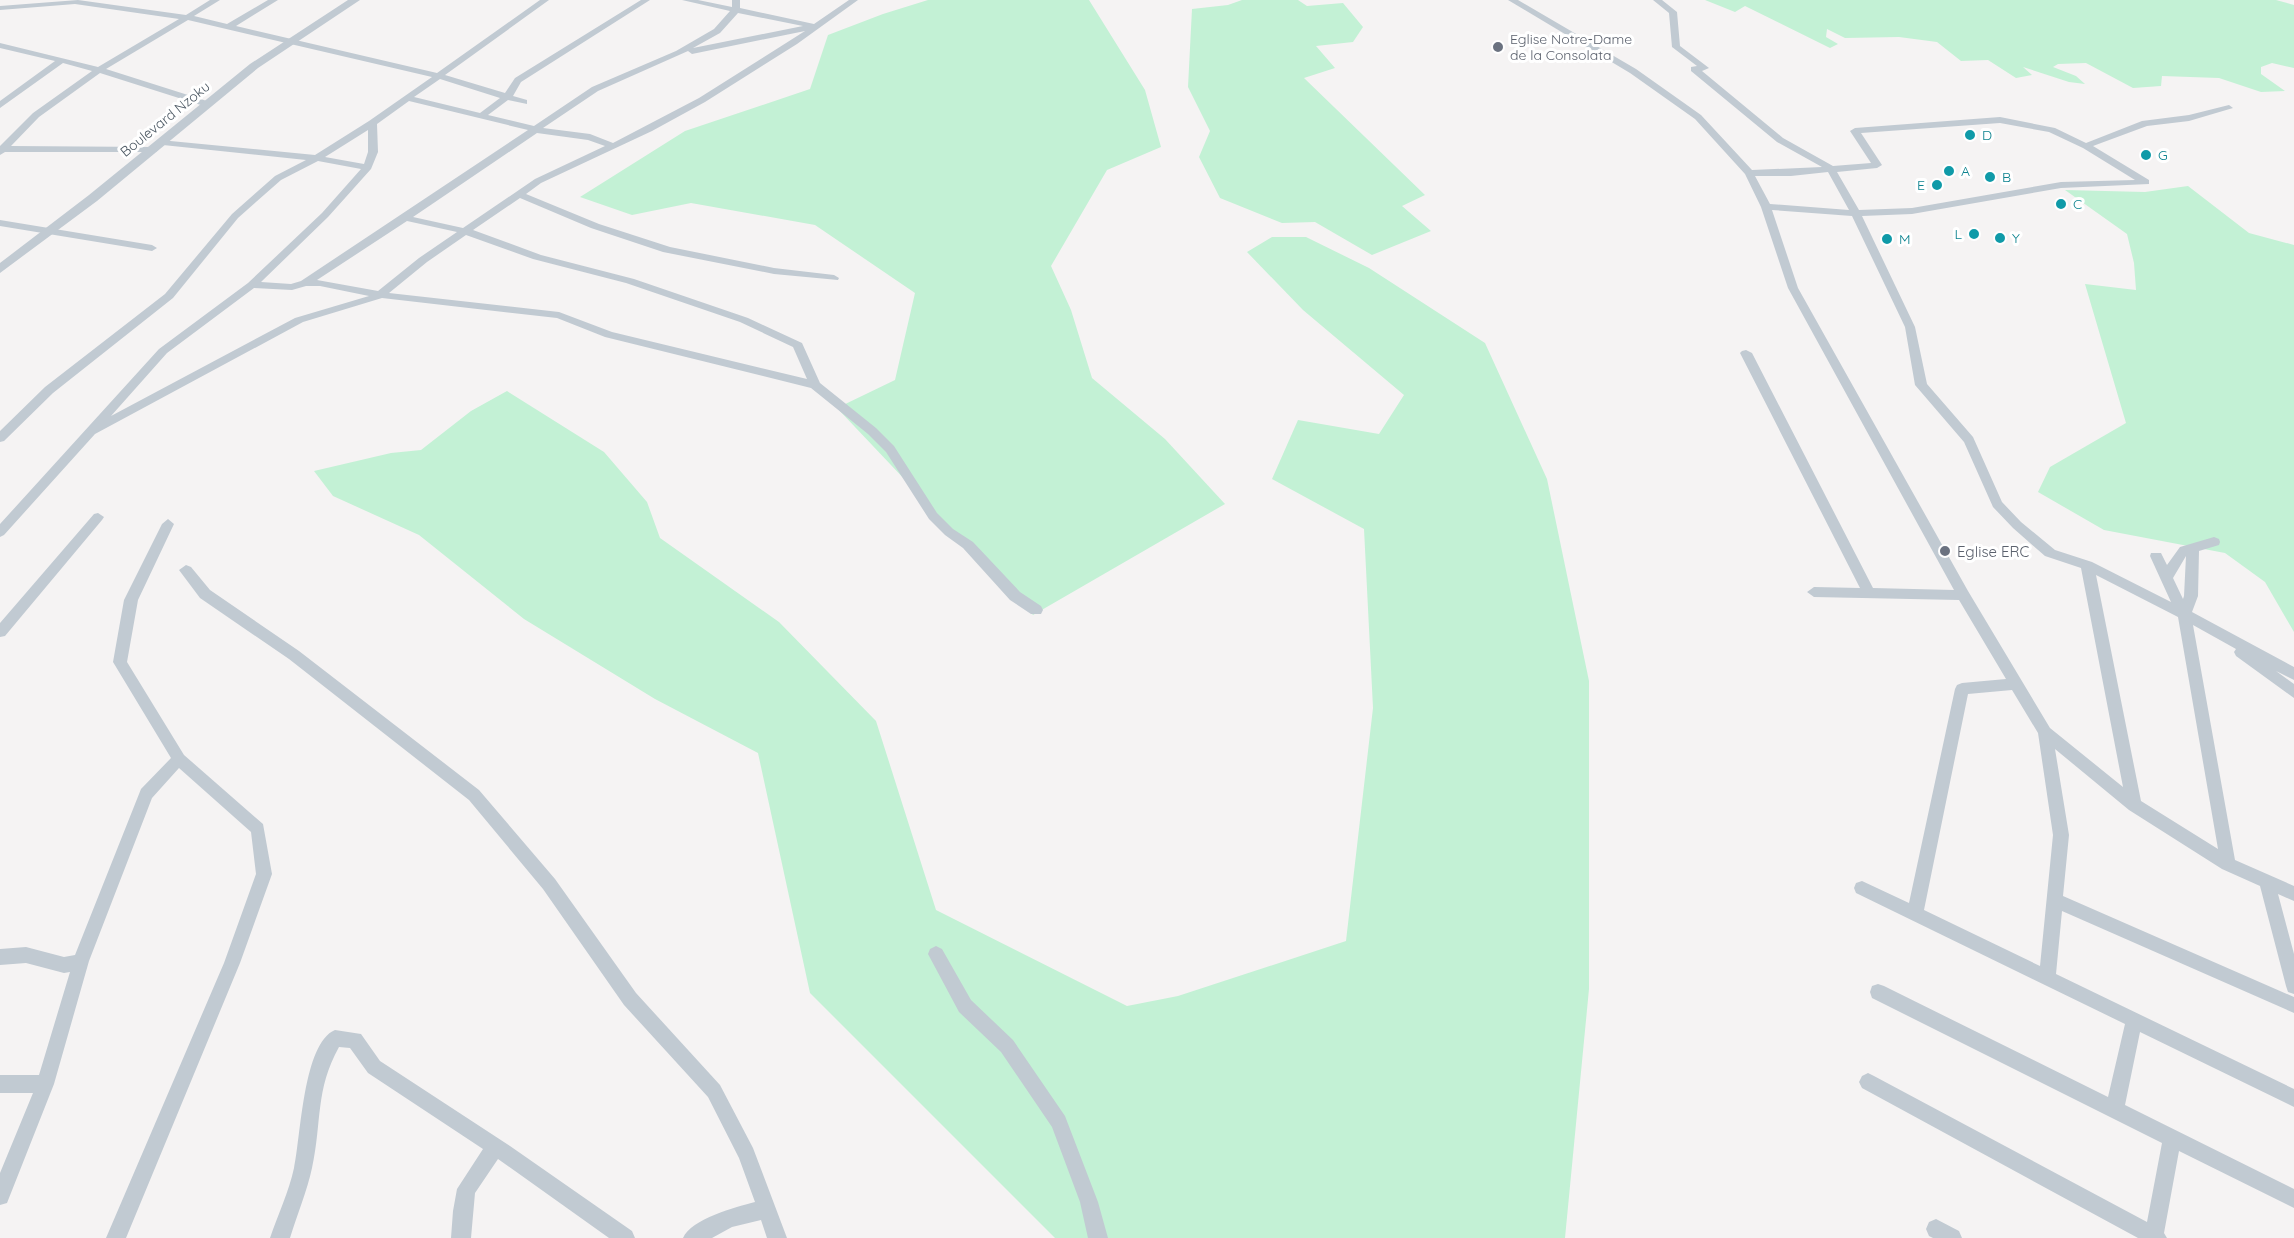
<svg xmlns="http://www.w3.org/2000/svg" width="2294" height="1238" viewBox="0 0 2294 1238" font-family="Quicksand,sans-serif">
  <style>
    .green { fill: #c3f1d5 }
    .lines { fill: none; stroke-linecap: round; stroke-linejoin: round }
    .minor { fill: #c1cad2; fill-rule: evenodd }
    .tertiary { fill: #c1cad2; fill-rule: evenodd }
    .worship-dot { fill: #6b7280; stroke: #fff; stroke-width: 2 }
    .culture-dot { fill: #0f9aa8; stroke: #fff; stroke-width: 2 }
    .labels { text-anchor: middle; dominant-baseline: central; stroke-width: 6; stroke-linejoin: round; paint-order: stroke }
    .far-worship-label { font-size: 14px; fill: #5b616d; stroke: #fff; text-anchor: start }
    .far-street-label { font-size: 14px; fill: #4a5661; stroke: #fff }
    .far-culture-label { font-size: 14px; fill: #0d838f; stroke: #fff; text-anchor: start }
    .worship-label { font-size: 15px; fill: #5b616d; stroke: #fff; text-anchor: start }
  </style>
  <rect width="100%" height="100%" fill="#f5f3f3"/>
  <path class="green" d="M928 0H1089L1145 90 1161 147 1107 170 1051 266 1071 310 1092 378 1165 439 1225 504 1033 615 837 408 895 380 915 293 815 225 691 203 632 215 580 197 685 131 810 89 828 35 883 14Z
    M1242 0H1298L1307 6 1343 3 1363 27 1353 42 1316 46 1335 68 1304 78 1425 195 1402 206 1431 231 1372 255 1315 222 1282 223 1220 198 1199 157 1210 131 1188 87 1192 9 1228 5Z
    M1705 0H2276L2294 5V68L2272 63 2261 67V74L2285 91 2261 92 2219 78 2162 76 2161 86 2133 88 2086 63 2058 64 2053 67 2076 76 2085 84 2069 82 2023 67 2032 75 2016 78 1988 60 1961 61 1937 42 1899 37 1845 38 1827 29 1826 37 1838 44 1830 48 1745 6 1735 12Z
    M2188 186 2249 233 2294 245V632L2265 582 2225 553 2104 530 2038 492 2050 467 2126 423 2085 284 2136 290 2134 263 2127 234 2065 190 2145 192Z
    M1272 237H1306L1369 268 1485 343 1547 479 1589 681V989L1565 1238H1055L810 993 758 753 655 699 524 619 419 535 333 496 314 471 391 453 421 450 471 411 507 391 604 452 647 502 660 538 779 622 876 721 936 910 1127 1006 1178 996 1346 941 1373 708 1364 529 1272 479 1298 420 1379 434 1404 395 1303 310 1247 252Z"/>
  <g class="lines">
    <path class="minor" d="M78 0 186 15 210 0H220L194 16 227 24 268 0H278L236 26 437 73 540 0H549L445 75 505 93 515 78 641 0H650L521 82 513 96 527 100V104L508 100 488 115 534 126 592 87 676 51 714 29 730 11 682 0H698L732 7V0H740V8L814 24 849 0H858L797 44 705 102 652 131 541 183 526 194 599 224 670 247 774 268 834 275 839 278 838 280 774 274 663 252 591 228 520 198 473 230 541 255 634 279 748 318 802 343 820 383 876 428 894 446 937 513 953 529 973 542 1020 592 1041 606 1043 610 1041 614H1031L1010 600 963 548 945 535 929 519 886 452 868 434 811 388 605 337 557 318 382 298 303 322 95 434 4 535 0 537V524L159 349 248 283 322 213 361 169 318 161 281 180 238 218 173 298 53 393 4 441 0 442V431L45 387 165 294 232 214 275 176 306 160 163 145 158 142 160 140 315 155 369 121 432 77 188 20 106 69 210 102V106H204L100 73 39 117 11 146 153 147 158 150 156 152H5L0 155V146L33 113 92 71 63 63 0 108V101L55 61 0 48V43L98 67 179 19 75 4 0 10V6ZM738 13 803 26 693 48 720 33ZM805 31 699 98 613 143 590 134 543 128 598 91 688 51 692 54ZM440 79 500 98 480 113 414 97ZM409 101 528 130 301 281 291 284 261 282 328 217 371 169 378 152 377 124ZM368 130V152L364 164 325 157ZM537 133 588 140 605 146 535 179 463 228 413 217ZM407 221 457 232 419 258 378 291 317 280ZM466 235 533 259 626 283 740 322 793 347 807 379 612 332 559 312 389 293 427 262ZM306 286H320L369 296 295 318 111 416 167 353 254 288 292 290Z
      M1508 0H1518L1636 69 1701 115 1752 170 1822 167 1777 142 1691 71V67L1697 66 1672 47 1669 13 1653 0H1662L1677 12 1680 46 1709 68 1702 71 1783 138 1833 166 1871 163 1850 131 1855 128 2000 117 2055 128 2086 143 2142 121 2189 115 2229 105 2233 108 2189 121 2147 126 2093 146 2149 180V184L2061 188 1912 214 1862 216 1915 327 1927 384 1973 437 2002 502 2021 522 2055 550 2092 562 2171 602 2150 556 2151 553H2161L2167 565 2180 547 2214 537 2219 539 2220 542 2219 545 2199 551 2198 596 2192 612 2294 667V680L2276 671 2294 684V698L2236 656 2234 652 2236 649 2193 625 2235 860 2294 886V901L2278 894 2294 954V994L2288 992 2286 986 2260 886 2222 869 2129 810 2055 749 2069 835 2063 896 2294 997V1013L2062 911 2056 974 2294 1089V1107L2140 1032 2125 1105 2294 1189V1208L2179 1151 2164 1233 2167 1238H2138L1862 1088 1859 1082 1862 1076 1868 1073 1874 1076 2147 1222 2162 1143 1872 998 1870 992 1872 986 1878 984 1884 986 2108 1097 2125 1024 1856 893 1854 888 1856 883 1862 881 1909 903 1955 689 1957 685 1962 683 2006 679 1959 600 1814 597 1807 592 1814 587 1860 588 1740 353 1742 351 1746 350 1752 353 1873 588 1954 590 1788 288 1761 207 1745 174 1695 119 1630 73ZM2000 123 2049 132 2083 148 2135 180 2061 182 1912 208 1859 210 1837 172 1877 168 1882 165 1861 133ZM1828 172 1849 210 1770 204 1755 176H1791ZM1772 210 1852 216 1905 327 1915 385 1964 442 1993 507 2013 528 2045 556 2081 568 2123 787 2050 728 1968 591 1798 288ZM2186 556 2184 596 2183 599 2173 578ZM2096 575 2178 617 2218 849 2141 801ZM2012 690 2038 733 2053 835 2040 966 1924 910 1968 694Z
      M0 220 152 245 157 248 152 251 0 226Z
      M98 513 104 517 102 520 5 636 0 637V623L94 514Z
      M168 519 174 524 138 600 127 662 184 755 263 824 272 874 240 963 126 1238H106L224 963 256 874 251 832 179 768 152 798 89 961 54 1084 7 1203 0 1205V1173L33 1093H0V1075H39L70 972 64 973 26 963 0 965V949L26 947 64 957 75 955 141 789 171 758 113 662 124 600 162 524Z
      M186 565 191 567 210 590 299 651 479 790 555 879 636 993 720 1085 753 1148 787 1238H767L761 1220 732 1227 712 1238H683C691 1219 736 1207 755 1202L739 1158 708 1097 624 1005 543 889 469 800 289 659 200 598 179 570Z
      M936 946 942 949 971 1000 1013 1040 1065 1116 1098 1202 1108 1238H1088L1080 1202 1052 1127 1001 1052 959 1012 928 954 930 949Z
      M335 1030 361 1034 380 1061 510 1146 632 1231 635 1238H609L498 1159 475 1193 471 1238H451L453 1211 457 1189 483 1149 368 1073 350 1048 339 1047C315 1090 322 1122 312 1168 307 1191 297 1215 290 1238H270C278 1215 289 1191 294 1168 301 1137 303 1043 335 1030Z
      M1936 1219 1959 1231 1962 1238H1933L1929 1236 1926 1229 1929 1222Z"/>
    <path class="tertiary" d="M348 0H360L258 68 97 201 0 273V263L89 195 250 64Z"/>
  </g>
  <g class="worship-dot">
    <circle cx="1498" cy="47" r="6"/>
    <circle cx="1945" cy="551" r="6"/>
  </g>
  <g class="culture-dot">
    <circle cx="1970" cy="135" r="6"/>
    <circle cx="2146" cy="155" r="6"/>
    <circle cx="1949" cy="171" r="6"/>
    <circle cx="1990" cy="177" r="6"/>
    <circle cx="1937" cy="185" r="6"/>
    <circle cx="2061" cy="204" r="6"/>
    <circle cx="1974" cy="234" r="6"/>
    <circle cx="2000" cy="238" r="6"/>
    <circle cx="1887" cy="239" r="6"/>
  </g>
  <g class="labels">
    <g class="far-worship-label">
      <text x="1510" y="39">Eglise Notre-Dame<tspan x="1510" dy="16">de la Consolata</tspan></text>
    </g>
    <g class="far-street-label">
      <text transform="translate(165 119) rotate(-39)">Boulevard Nzoku</text>
    </g>
    <g class="far-culture-label">
      <text x="1982" y="135">D</text>
      <text x="2158" y="155">G</text>
      <text x="1961" y="171">A</text>
      <text x="2002" y="177">B</text>
      <text x="1925" y="185" text-anchor="end">E</text>
      <text x="2073" y="204">C</text>
      <text x="1962" y="234" text-anchor="end">L</text>
      <text x="2012" y="238">Y</text>
      <text x="1899" y="239">M</text>
    </g>
    <g class="worship-label">
      <text x="1957" y="551">Eglise ERC</text>
    </g>
  </g>
</svg>
